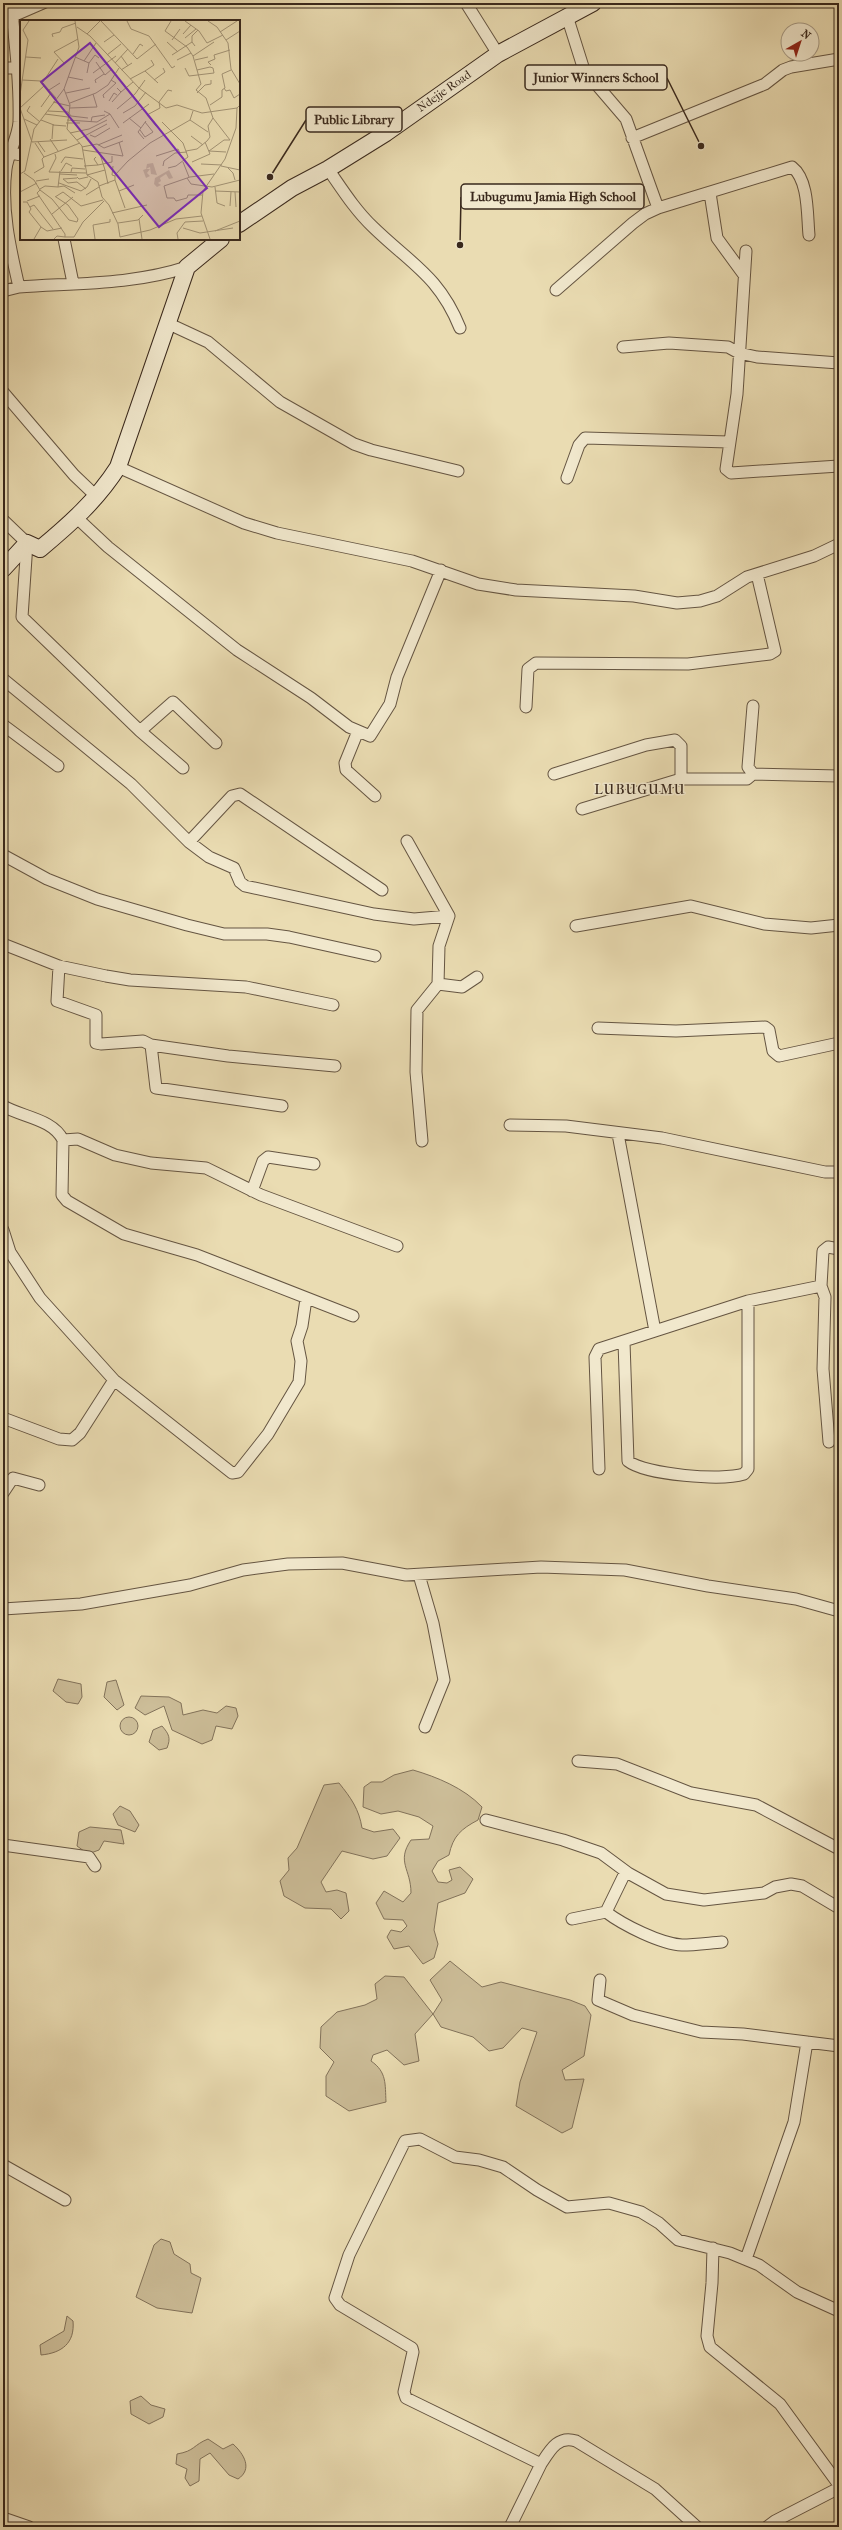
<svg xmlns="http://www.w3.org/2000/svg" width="842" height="2530" viewBox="0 0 842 2530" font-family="'IM FELL French Canon',serif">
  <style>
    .green { fill: #ccbd98; stroke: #82725a }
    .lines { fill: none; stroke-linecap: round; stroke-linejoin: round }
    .street-casing { stroke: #655542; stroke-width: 13 }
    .secondary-casing { stroke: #39281c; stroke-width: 18 }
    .street { stroke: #f1e8cd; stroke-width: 11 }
    .secondary { stroke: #f1e8cd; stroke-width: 16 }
    .labels { text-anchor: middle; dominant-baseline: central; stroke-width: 3; stroke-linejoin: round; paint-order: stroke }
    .street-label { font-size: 12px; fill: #39281c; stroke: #f1e8cd }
    .quarter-label { font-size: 14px; letter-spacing: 1px; fill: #39281c; stroke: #f1e8cd }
    .inset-road { fill: none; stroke: #a39476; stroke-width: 1 }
    .view { fill: #7b2cbf; fill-opacity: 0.15; stroke: #7b2cbf; stroke-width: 2 }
    .inset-edge { fill: none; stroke: #39281c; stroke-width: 2 }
    .leader { fill: none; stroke: #39281c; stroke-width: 1.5 }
    .callout-dot { fill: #39281c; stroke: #f1e8cd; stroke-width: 1.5 }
    .callout { fill: #f1e8cd; stroke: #39281c; stroke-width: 1.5 }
    .callout-label { font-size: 13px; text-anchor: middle; font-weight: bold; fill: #39281c }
  </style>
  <rect width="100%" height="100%" fill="#eadcb2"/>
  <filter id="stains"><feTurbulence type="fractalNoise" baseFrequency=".005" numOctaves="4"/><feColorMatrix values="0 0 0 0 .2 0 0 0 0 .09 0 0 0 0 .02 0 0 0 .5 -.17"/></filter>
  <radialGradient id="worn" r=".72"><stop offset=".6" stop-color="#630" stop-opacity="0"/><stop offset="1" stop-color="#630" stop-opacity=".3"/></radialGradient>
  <path class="green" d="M58 1679 81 1684 82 1697 78 1704 66 1702 53 1691Z
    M116 1680 124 1705 117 1710 104 1697 107 1682Z
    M141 1696 169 1697 181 1703 183 1715 203 1710 217 1713 226 1706 236 1708 238 1716 232 1729 216 1726 212 1740 202 1744 172 1730 164 1706 145 1715 135 1708Z
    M120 1726a9 9 0 1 1 18 0a9 9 0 1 1-18 0Z
    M162 1726C169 1734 171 1738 167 1748L159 1750 149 1742 153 1730Z
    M413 1770C437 1777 464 1788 482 1807L478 1820C461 1829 453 1836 449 1855L438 1861 432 1871 438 1882 447 1883 452 1880 449 1870 460 1867 473 1879 465 1893 438 1903 434 1930 438 1944 434 1958 423 1964 409 1946 394 1949 387 1937 391 1930 401 1932 407 1926 403 1920 384 1919 376 1903 384 1891 403 1902 411 1893C411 1869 396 1862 411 1840L429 1839 433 1826 419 1817 398 1811 381 1814 363 1807 364 1787 371 1782H382L394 1775Z
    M339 1783C351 1798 359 1809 362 1828L374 1832 393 1829 400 1838 387 1856 373 1859 342 1851 321 1882 326 1892 337 1890 346 1893 349 1911 341 1919 331 1909 305 1908 284 1896 280 1881 289 1870 288 1858 297 1848 324 1785Z
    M120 1806 130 1811 139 1825 135 1832 118 1825 113 1814Z
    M90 1827 121 1830 124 1844 104 1841 99 1850 88 1854 77 1846 79 1832Z
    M450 1961 482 1987 501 1982 570 2000 585 2006 591 2015 584 2056 562 2070 565 2080 584 2079 572 2128 562 2133 516 2106 520 2082 537 2032 522 2028 503 2048 489 2051 473 2037 441 2027 433 2014 415 2034 419 2061 404 2065 387 2050 373 2055 371 2061C387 2072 385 2084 386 2102L349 2111 326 2096V2076L334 2062 320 2048 321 2027 337 2012 365 2005 377 1999 375 1984 385 1976 404 1977 433 2014 442 2000 430 1980Z
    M161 2239 170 2242 174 2254 190 2264 191 2273 201 2278 192 2313 157 2308 136 2297 154 2245Z
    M67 2316 73 2321C75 2343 62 2353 41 2355L40 2345 64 2331Z
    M141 2396 151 2405 165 2409 163 2417 149 2424 131 2414 130 2401Z
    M208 2439 223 2449 233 2444C244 2454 253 2469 238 2479L229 2475 210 2453 200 2459 199 2481 190 2486 185 2478 187 2469 176 2464 177 2454C195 2451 193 2445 208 2439Z"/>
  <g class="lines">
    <g class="street-casing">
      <path id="street" d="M11 3C15 42 20 83 19 122 18 138 8 153 6 169 1 209 10 248 19 287
        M466 3 498 54
        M13 16 43 3
        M3 68H16
        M632 138 765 84 783 70 791 67 839 59
        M11 153 21 155
        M328 169C342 189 355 210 373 227 411 264 439 276 460 328
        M710 193 717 238 744 275
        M658 208 792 167C809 180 807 215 809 235
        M64 239 73 283
        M746 251 737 394 726 469 731 473 839 466
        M556 290 633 223 645 214 658 208 626 119 584 70 567 16
        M3 291 19 287C74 283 133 285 187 267
        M167 323 208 342 280 402 354 444 371 450 458 471
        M623 347 669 343 728 347 739 353 757 357 839 363
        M3 392 74 475 97 497
        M118 467 244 523 277 533 412 561 478 584 516 590 634 596 677 603 700 601 717 596 747 577 814 556 839 544
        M567 478 579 445 585 438 729 442
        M77 518 108 547 237 650 311 698 349 727 370 736 390 704 397 677 441 570
        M3 520 27 543 22 617 140 731 183 768
        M3 679 131 784 189 842 209 857 234 868 240 882 245 886 374 914 414 919 449 916
        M753 706 748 767 753 774 839 776
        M526 707 528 669 536 663 688 664 770 654 775 651 757 574
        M3 725 58 766
        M140 731 173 702 216 743
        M358 731 345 763 346 770 375 796
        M554 774 646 745 675 740 681 746V779
        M582 809 681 779H747L753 774
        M407 841 449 916 439 946 438 984 417 1010 416 1072 422 1141
        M189 842 232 796 240 794 382 890
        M3 855 47 879 97 899 187 925 224 934H267L289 937 375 956
        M576 926 691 906 764 924 811 928 839 925
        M3 944 59 966 106 976 130 980 246 987 333 1005
        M59 966 57 1001 96 1015V1043L101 1044 143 1041 151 1045 228 1056 335 1066
        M438 984 462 987 477 977
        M598 1028 676 1031 765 1027 769 1030 773 1051 779 1056 839 1043
        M151 1045 156 1088 282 1106
        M3 1106C22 1117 53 1119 63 1140L62 1195 67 1201 124 1234 197 1255 353 1316
        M510 1125 566 1126 662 1138 825 1172H839
        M618 1134 655 1331
        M63 1140 78 1139 115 1155 151 1163 206 1168 261 1195 397 1246
        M252 1191 263 1161 268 1157 314 1164
        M3 1230 10 1252 40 1298 114 1380 232 1473 238 1472 268 1434 299 1382 301 1361 297 1341 302 1326 306 1299
        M624 1342 628 1461C646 1475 722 1481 744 1474L748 1469V1301
        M3 1418 59 1439 72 1440 80 1433 114 1380
        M829 1442 823 1369 825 1297 821 1286 823 1251 828 1247 839 1249
        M599 1469 595 1357 599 1349 748 1301 821 1286
        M3 1493 13 1478 39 1485
        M419 1575 433 1623 444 1680 425 1727
        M3 1609 81 1604 190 1585 243 1570 288 1564 342 1563 406 1575 541 1567 625 1570 708 1586 796 1599 839 1611
        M578 1761 617 1764 691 1793 756 1805 839 1849
        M486 1820 563 1840 601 1853 628 1873
        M3 1845 89 1857 95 1866
        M606 1912C623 1925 661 1944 682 1945 695 1945 709 1943 722 1942
        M572 1919 606 1912 624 1875 628 1873 666 1894 704 1900 764 1893 775 1887 791 1884 802 1886 839 1908
        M600 1980 598 2000 633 2015 701 2032 743 2034 839 2046
        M3 2165 65 2200
        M713 2248 712 2283 707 2336 710 2347 780 2404 839 2485
        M746 2259 794 2122 807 2042
        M3 2518 29 2527
        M510 2527 541 2464
        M697 2527 655 2489 576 2441C558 2435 550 2450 541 2464L406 2398 404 2392 413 2352 412 2348 340 2305 335 2298 349 2255 405 2141 420 2139 455 2157 479 2160 503 2167 537 2190 567 2207 609 2203 641 2212 659 2223 678 2240 730 2253 759 2265 797 2292 839 2311
        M767 2527 775 2521 839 2488"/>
    </g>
    <g class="secondary-casing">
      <path id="secondary" d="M239 224 292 188 328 169 386 133 498 54 593 3
        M3 569 27 543 40 549C70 524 97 500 118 467L187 267 221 239"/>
    </g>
    <use href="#street" class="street"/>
    <use href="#secondary" class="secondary"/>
  </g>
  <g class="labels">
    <g class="street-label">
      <text transform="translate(444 91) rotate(-35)">Ndejje Road</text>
    </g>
    <g class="quarter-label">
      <text x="640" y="789">LUBUGUMU</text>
    </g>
  </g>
  <g transform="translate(20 20)">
    <rect width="220" height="220" fill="#eadcb2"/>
    <path d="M133 143 137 155 131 154 130 147 126 149H130L127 153 130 156 126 158 123 150 126 149 127 144ZM149 150 153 158 149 159 146 154 140 158 141 161 138 163 141 165 137 167 134 164 135 158Z" fill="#ccbd98"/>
    <path class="inset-road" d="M81 1 117 39 136 24M107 1 111 9 129 16 152 48 155 46M151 1 145 11 167 27 173 36 181 64 176 70 186 78 193 98 210 120M165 1 179 11 187 23 203 15M188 1 197 7 208 23 211 49 220 64M57 7 70 16 119 68 146 88 157 85 182 93 217 88M200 12 217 1M67 14 80 1M163 14 171 5M33 17 32 14 40 12 42 8 56 3M165 18 176 9M152 20 160 9M206 20 220 11M84 22 94 15M147 22 158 32M172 22V16L178 10M113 34 120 24 123 26M87 35 101 24M152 35 172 22 175 26M101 36 108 46M173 36 194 22M6 37 21 38M55 37 69 43 67 53M131 40 134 45 125 51 138 63M157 40 171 33M175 40 188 37M64 41 76 23M76 42 85 55 92 49M44 43 34 32 58 19M69 43 75 35 79 38M95 43 108 29M191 45 188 42 195 39 194 35 210 30M165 48 169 56 194 53 193 48 190 47 177 50M101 50 112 43M73 53 96 36M48 57 63 60M110 59 125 51M2 60 21 61 36 78M134 60 145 52 143 48M23 62 38 39M76 63 75 60 84 54M97 68 101 72 113 62M204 68 206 71 210 70 214 78 220 74M44 69 50 85 47 109 62 126 67 155 78 162 82 177 89 185 98 204 100 217M29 70 40 63M46 73 70 68M177 73 185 65 191 64V60M0 75 8 20 3 10 9 1M84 78 83 75 96 63 91 60M89 81 94 73 97 75M33 82 50 86M92 82 101 72M50 83 76 73 88 65 99 48M190 85 202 77V70L205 68 202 54 211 50M10 86 7 91 20 102M21 87 31 73M0 88 12 122 47 120M0 88 25 65M50 88 77 87 73 74M97 89 115 74 125 60M28 91 48 92 51 96 68 98M84 91 90 94 99 108M103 93 115 86 126 72M25 94 48 97M109 98 121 108M4 99 17 105M21 100 34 105M47 100 77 102 90 94M170 100 188 112M71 102 72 97 85 95M142 102 163 123 168 137 156 146 148 148M46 103H60M103 103 129 84M136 106 127 95 140 88 139 82 148 70 152 71M120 110 125 117 133 112 125 102M50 113 69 109 87 100M70 115 75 117 90 108M171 116 183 125M30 119 38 131M32 119 33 105 46 106M124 119 118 112 126 101M57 120 87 104M18 122 25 132M15 123 24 137M78 125 102 115M62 127 77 124 84 128 103 121M63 130 103 136 99 122M166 131 177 129 187 121 190 117 188 106 193 98M189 131 204 120H210M189 131 206 132M35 134 36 138 29 152 66 153M80 134 85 150M136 136 158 129 160 133M163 142 169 157M172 142 190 134 185 122M41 143 45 137 63 139M181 144 202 145M78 145 92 142V136M64 146 78 145 74 139 76 137M93 146 92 155 95 156M143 146 144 141 155 133 167 132M201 146 220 150M208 148 213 153 215 160M41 151 46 143 52 146M51 152 52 148 65 149M4 153 14 160 20 170 32 179 49 200 57 202 58 199 48 185 36 177M14 153 24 147 22 139 24 137 60 123M0 154 5 151 14 109 44 69 59 27 55 1M40 154 57 155M67 155 85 150 88 164M57 157 59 159 68 157M167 158 171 164 192 167 220 160M43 159 48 163 57 162 66 169M43 159 57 158M95 160 105 188M16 161 29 159M39 163 61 171 67 167 71 159M79 166 95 160V155L108 141 130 123 170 100 173 91M38 167 44 166 55 173M195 167 197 183 205 186M20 169 25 166 38 167 40 151M20 170 17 173 45 214V217L37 216 34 219M99 171 114 165M195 171 220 172M0 172 17 163M215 172 216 187M66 175 79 167M182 175H168L167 178 156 181 154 178H147L144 166 170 157 194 154M35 177 43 172 61 186 83 180M7 181 20 176M3 182H7L11 189 9 192 21 207M210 186 211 172M10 187 14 185 33 209M92 193 127 185M32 194 53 177M119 199 122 219M98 203 118 200 123 195M163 208 180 213 213 208M195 211 220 201M45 217H54L63 202 84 181M100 217 130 210 156 199 182 196M14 219 21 207 27 211 42 208M75 219 73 205 90 202V199M158 219 157 213 165 202 183 201M190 219 181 193 183 171 205 139 216 108 217 88 220 85"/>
    <path class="view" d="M70 23 187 168 139 207 21 62Z"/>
    <rect width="220" height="220" class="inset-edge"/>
  </g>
  <path class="leader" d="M701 146L667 78M270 177L306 120M460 245L461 197"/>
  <g class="callout-dot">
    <circle cx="701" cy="146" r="4"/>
    <circle cx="270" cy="177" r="4"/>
    <circle cx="460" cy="245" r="4"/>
  </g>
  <g class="callout">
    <rect x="525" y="65" width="142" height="25" rx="4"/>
    <rect x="306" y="107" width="96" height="25" rx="4"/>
    <rect x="461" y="184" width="183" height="25" rx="4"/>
  </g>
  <g class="callout-label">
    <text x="596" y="82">Junior Winners School</text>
    <text x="354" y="124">Public Library</text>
    <text x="553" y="201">Lubugumu Jamia High School</text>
  </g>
  <rect width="842" height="2530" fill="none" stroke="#eadcb2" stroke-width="16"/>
  <rect x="4" y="4" width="834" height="2522" fill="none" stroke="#39281c" stroke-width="2"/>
  <rect x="8" y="8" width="826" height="2514" fill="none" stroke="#39281c"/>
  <g transform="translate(800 42) rotate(39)"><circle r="19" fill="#f1e8cd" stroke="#a79b86"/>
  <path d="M0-3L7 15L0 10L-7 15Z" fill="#8f2418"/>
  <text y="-6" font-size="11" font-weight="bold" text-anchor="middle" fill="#39281c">N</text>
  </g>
  <rect width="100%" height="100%" filter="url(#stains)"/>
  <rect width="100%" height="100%" fill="url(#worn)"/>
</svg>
